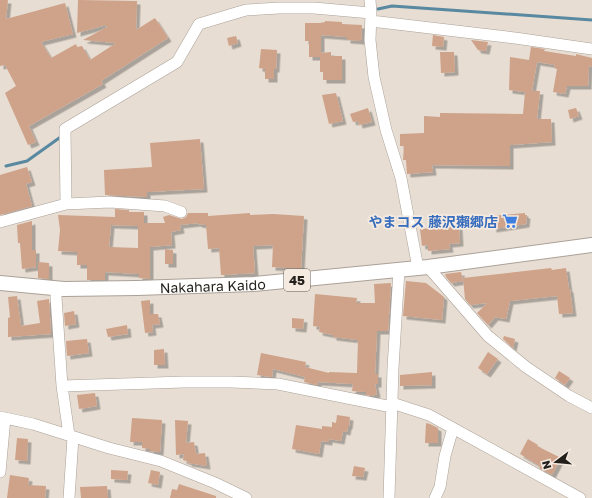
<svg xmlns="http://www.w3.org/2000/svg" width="592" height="498" viewBox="0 0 592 498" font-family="'Golos Text','Noto Sans JP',sans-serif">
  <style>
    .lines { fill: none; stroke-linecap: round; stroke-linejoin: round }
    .stream { stroke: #5889a1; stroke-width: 3 }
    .building { fill: #cfa28a; fill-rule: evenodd; filter: url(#shadow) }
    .minor-casing { stroke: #aba198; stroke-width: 12 }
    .major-casing { stroke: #aba198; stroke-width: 16 }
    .minor { stroke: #fff; stroke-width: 11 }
    .major { stroke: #fff; stroke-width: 14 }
    .labels { text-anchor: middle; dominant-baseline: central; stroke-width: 3.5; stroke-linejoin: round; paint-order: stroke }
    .shield { fill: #f4eae0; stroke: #625c56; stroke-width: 1 }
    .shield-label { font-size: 13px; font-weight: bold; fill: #231f1b }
    .shop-label { font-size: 14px; font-weight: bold; fill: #366cbe; stroke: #f4eae0; text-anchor: end }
    .street-label { font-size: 14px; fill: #231f1b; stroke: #f4eae0 }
  </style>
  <defs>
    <filter id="shadow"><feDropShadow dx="3.5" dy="3.5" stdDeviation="0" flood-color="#0004"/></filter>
  </defs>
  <rect width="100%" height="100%" fill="#e7ddd2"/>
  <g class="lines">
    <path class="stream" d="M378 9 392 6 592 20
      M6 166 27 161 62 136"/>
  </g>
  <path class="building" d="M0 0H8L6 19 65 3 73 34 41 42 51 58 76 44 77 47 82 46 90 60 116 43 83 40 107 27 106 25 77 33 78 0 137 1 136 30 155 18 168 38 101 81 103 84 29 126 36 142 28 145 5 93 16 86 5 65 0 66Z
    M325 21 342 22V24L362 25 361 41 347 40V37L321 35V53L331 52V56H342V80H323V72H320V57H309V41H305V23H320L325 22Z
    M433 35 444 37 443 47 432 46Z
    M236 36 238 43 229 46 227 38Z
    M471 40 488 42 486 51 478 50Z
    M531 47 545 49 544 51 576 56V54L592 58V67L589 66 588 86H567L565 94 553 92 557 69 554 68 555 65 537 62 532 91H540L537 119H551L552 142 510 145V166L432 165 433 172 407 174 406 160H403L404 146H400V134L424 133V116L440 117V113L523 114 525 92 509 90 510 57 529 60Z
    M261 49 277 50 276 69H274V79H265V69L259 68Z
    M440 52H454L455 72 441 73Z
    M336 93 343 121 329 124 322 95Z
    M368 108 372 122 359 125 358 121 353 122 350 114Z
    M576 108 579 116 570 119 568 110Z
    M200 139 204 189 147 192V197L105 195 104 170 152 167 150 143Z
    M27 167 32 182 26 184 32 206 0 215V175Z
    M115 209 129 210V212H144V223H165L163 217 169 215 182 219 186 217 188 213H208V216L250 213V215L273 214 304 216 301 269 272 267 273 245 253 246 255 273 221 275 219 248 208 249 206 225 198 224V223L180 225 181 230 171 232 172 245 150 247V279L139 278V274L105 272V280H87V265H77V252L58 251 60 230 58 215 115 217ZM111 225 138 226V248L109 247Z
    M525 213V215H527L526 224 493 229 491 216Z
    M32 221V250H36V267L22 269 20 243H18L17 225Z
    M459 226 460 243 449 244 450 249 428 251V245L422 246 420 229Z
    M165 249 173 250V264H165Z
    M38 262 49 263V279L38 278Z
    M551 268 552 270 566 268 569 289H570L573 313 559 314 557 296 510 301 506 319 495 317 488 325 477 313 487 303 470 305 465 299 463 278Z
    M461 272 463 281 451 283 446 277 445 274Z
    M406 281 426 283 444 297 442 320 403 316Z
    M391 283 388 331H377L375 374H378V384H375L377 394 372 396 366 395V392L352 391 353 384 318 382 317 385 304 382 305 377 273 369 272 377 257 375 261 353 306 362 305 367 329 373V372L357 373 358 340 333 337V335L319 332 320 327 313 326 315 294 357 298 356 303H375L374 284Z
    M17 296 21 326 40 323 37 301 49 299 51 334 8 337V318L10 317 8 297Z
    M150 300V314H158L160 324 152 325 153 332 145 333 141 301Z
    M74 311 76 324 65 326 64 313Z
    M292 318 304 319 303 329 292 328Z
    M127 325 128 334 108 337 106 329Z
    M504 336 515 339 513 348 503 339Z
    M87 339 89 353 67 356 66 341Z
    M164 349 165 365H154V350Z
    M488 352 498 359 487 374 478 368Z
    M559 371 570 378 565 385 555 378Z
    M432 372V385L400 386V375Z
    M95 393 97 406 79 409 77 395Z
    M337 415 350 417 349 426H348L347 432 343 431 341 441 329 439V442L321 441 319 454 292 449 296 425 322 429V426L332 427V422L336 423Z
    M132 418 162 420 160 452 151 451H150V449L142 448V442H130Z
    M175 420 188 421 186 443 194 442 196 454 205 453 207 466 188 463 189 462 183 460 184 454 176 455Z
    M426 423 430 424 438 428V443H425Z
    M17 438 28 439 27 461 15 460Z
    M528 439 538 445 537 446 561 458 552 475 539 468 540 466 520 454Z
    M354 466 365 468 363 477 352 476Z
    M111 470 128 471 127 480 111 479Z
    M151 470 160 472 158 485 148 483Z
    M10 475 29 478 28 485 46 486 45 498H7Z
    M179 484 216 496V498H170L172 489 177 490Z
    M107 486 108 498H81L80 487Z"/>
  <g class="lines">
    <g class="minor-casing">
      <path id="minor" d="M370 0 371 13 370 40 374 77 386 130 401 178 418 268
        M371 21 515 38 592 49
        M66 204 65 129 177 62 199 24 246 10 279 8H314L371 13
        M0 222 66 204 110 202 165 206 181 212
        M428 267 488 336 526 367 569 396 592 408
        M57 289 56 297 62 386 69 435
        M62 386 184 382H231L278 384 392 407
        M392 403 429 415 580 498
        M0 417 33 424 109 448 161 461 215 483 246 498
        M0 472 5 418
        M69 498 73 437
        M389 498 393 368 399 270
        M435 498 440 487 445 456 453 428"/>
    </g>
    <g class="major-casing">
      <g id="major">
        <path id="s1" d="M0 283 64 289 137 288 254 284 428 267 592 245"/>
      </g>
    </g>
    <use href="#minor" class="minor"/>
    <use href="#major" class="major"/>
  </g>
  <defs>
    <g id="supermarket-bare" transform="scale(1.2)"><path d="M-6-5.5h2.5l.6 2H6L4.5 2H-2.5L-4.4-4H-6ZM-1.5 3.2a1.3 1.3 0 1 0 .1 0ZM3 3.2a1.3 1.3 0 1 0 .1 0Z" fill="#3f7fe0" stroke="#f4eae0" stroke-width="2.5" paint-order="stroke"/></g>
  </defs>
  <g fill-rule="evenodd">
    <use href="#supermarket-bare" x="510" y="221"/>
  </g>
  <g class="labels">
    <rect class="shield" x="284" y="269" width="26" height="22" rx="3"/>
    <g class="shield-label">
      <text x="297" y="280">45</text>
    </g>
    <g class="shop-label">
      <text x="498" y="221">やまコス 藤沢獺郷店</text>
    </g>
    <g class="street-label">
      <text stroke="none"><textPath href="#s1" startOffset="213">Nakahara Kaido</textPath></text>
    </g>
  </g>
  <g transform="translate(556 462) rotate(254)" stroke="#f4eae0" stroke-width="3" paint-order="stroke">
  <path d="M0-3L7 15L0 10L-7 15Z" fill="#231f1b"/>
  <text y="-6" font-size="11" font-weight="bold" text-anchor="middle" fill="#231f1b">N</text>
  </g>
</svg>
